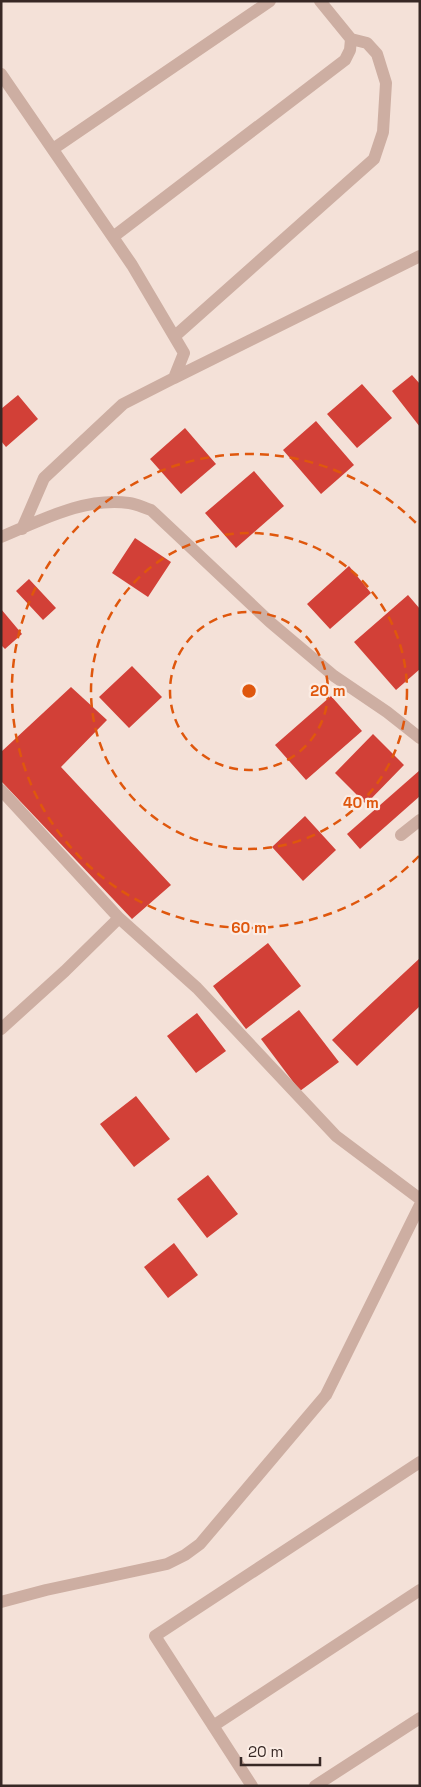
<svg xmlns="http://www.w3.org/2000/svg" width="421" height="1787" viewBox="0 0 421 1787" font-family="'Space Grotesk',sans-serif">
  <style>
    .building { fill: #d24037 }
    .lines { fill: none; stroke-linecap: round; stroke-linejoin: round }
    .street { stroke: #cdaea2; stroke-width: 12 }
    .ring { fill: none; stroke: #df570d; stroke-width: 2.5; stroke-dasharray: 9 6 }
    .centre { fill: #df570d; stroke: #fbece4; stroke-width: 2.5 }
    .ring-label { font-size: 15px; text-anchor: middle; font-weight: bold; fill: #df570d; stroke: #fbece4; stroke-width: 4.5; stroke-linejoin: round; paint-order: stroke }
  </style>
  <rect width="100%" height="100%" fill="#f4e1d8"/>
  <path class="building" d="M412 375 420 384V427L392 391Z
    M362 384 392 418 357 448 327 414Z
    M18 395 38 419 6 447 1 441V409Z
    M316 421 354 465 321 494 283 450Z
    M185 428 216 464 181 494 150 459Z
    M254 471 284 506 236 548 205 513Z
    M135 538 171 562 148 597 112 573Z
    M349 566 371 593 330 629 307 604Z
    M29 579 56 608 43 620 16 591Z
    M408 595 420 609V669L396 690 354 642Z
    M1 609 22 634 5 649 1 645Z
    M132 666 162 697 129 728 99 697Z
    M71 687 107 720 61 767 171 885 132 919 1 781V752Z
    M331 696 362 731 306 780 275 745Z
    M373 734 404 765 366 804 335 773Z
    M420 770V796L360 849 347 834Z
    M305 816 336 850 303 881 272 847Z
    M268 943 301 986 246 1029 213 986Z
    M420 958V1006L357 1066 332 1040Z
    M299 1010 339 1062 300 1091 261 1039Z
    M197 1013 226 1051 196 1073 167 1036Z
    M136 1096 170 1139 134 1167 100 1124Z
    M208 1175 238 1214 207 1238 177 1199Z
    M174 1243 198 1275 168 1298 144 1267Z"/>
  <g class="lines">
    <path class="street" d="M1 74 132 265 184 353 174 378 123 404 44 478 22 529
      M53 149 270 1
      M113 237 345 60 350 50 351 39 320 1
      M175 336 374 159 383 132 386 83 377 54 367 43 351 39
      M174 378 420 256
      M1 537C42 520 84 497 129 503 137 504 144 508 151 510L270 622 334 676 387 712 420 738
      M1 790 119 918 197 988 336 1136 420 1199
      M401 835 420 820
      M1 1029 65 971 119 918
      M1 1602 46 1590 167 1564 185 1555 200 1544 326 1395 420 1205
      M213 1726 420 1590
      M252 1786 155 1636 420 1462
      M315 1786 420 1718"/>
  </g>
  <g class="ring">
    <circle cx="249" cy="691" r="79"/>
    <circle cx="249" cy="691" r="158"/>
    <path d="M419 856A237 237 0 1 1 419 526"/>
  </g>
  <circle cx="249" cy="691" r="8" class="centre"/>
  <g class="ring-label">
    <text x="328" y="696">20 m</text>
    <text x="361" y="808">40 m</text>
    <text x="249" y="933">60 m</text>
  </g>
  <rect width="421" height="1787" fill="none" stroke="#372825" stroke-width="5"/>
  <path d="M241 1757v8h79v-8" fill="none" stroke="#372825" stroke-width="2.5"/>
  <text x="248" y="1757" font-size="15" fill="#372825" stroke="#fbece4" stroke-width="4" paint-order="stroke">20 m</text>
</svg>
